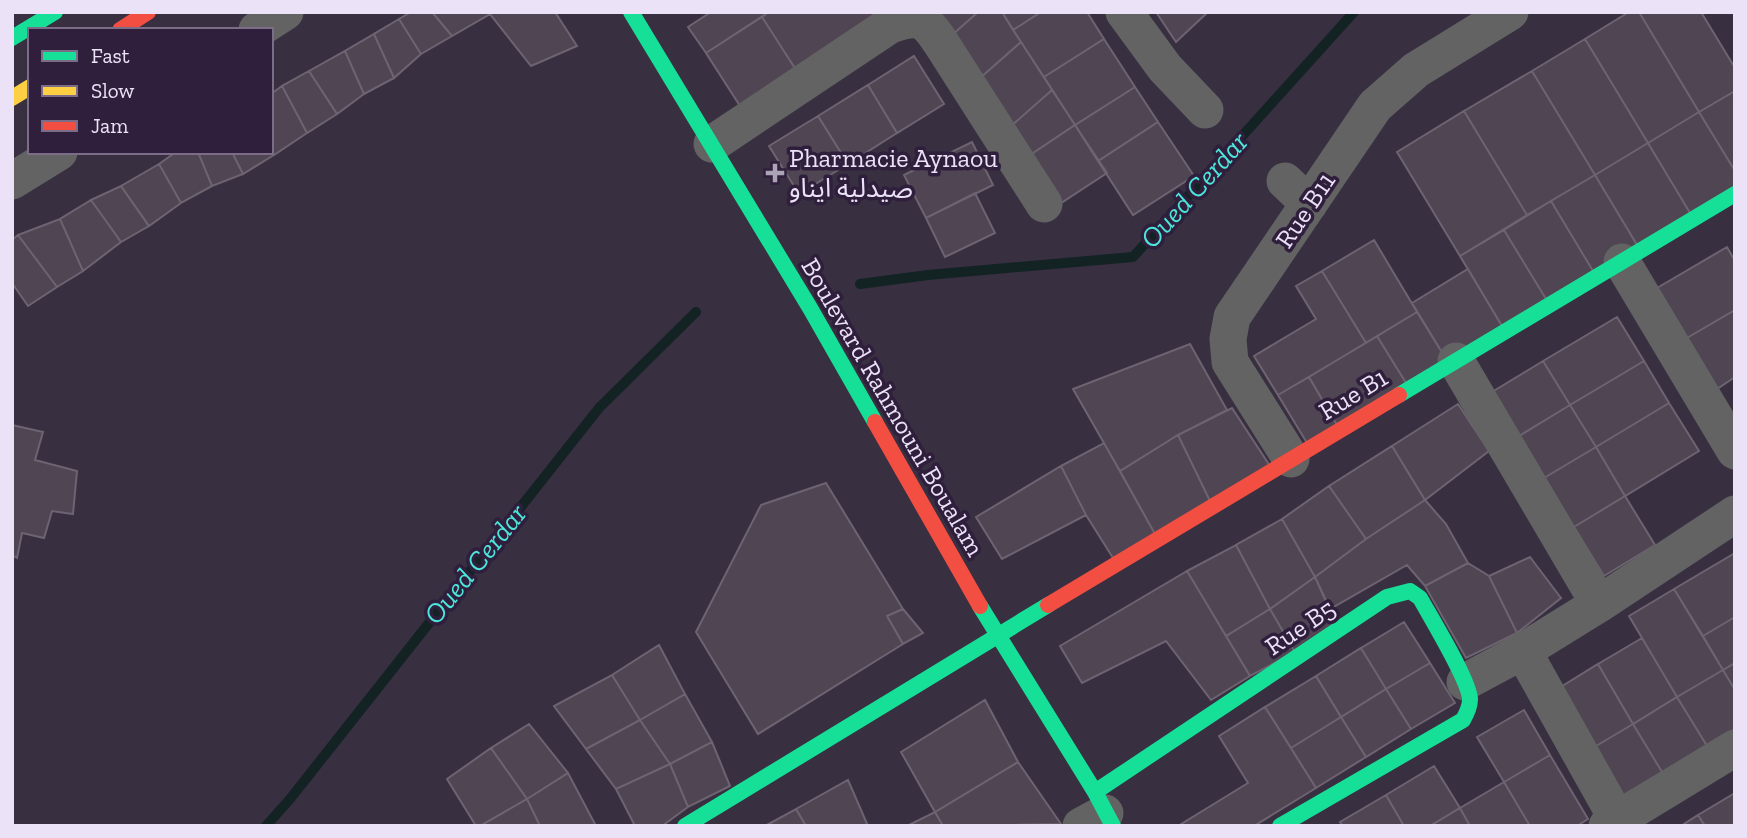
<svg xmlns="http://www.w3.org/2000/svg" width="1747" height="838" viewBox="0 0 1747 838" font-family="'Zilla Slab','Noto Sans Arabic',serif">
  <style>
    .lines { fill: none; stroke-linecap: round; stroke-linejoin: round }
    .stream { stroke: #132324; stroke-width: 10 }
    .building { fill: #4f4553; stroke: #6e6371; stroke-width: 2 }
    .street { stroke: #626362; stroke-width: 37 }
    .fast { stroke: #16e098; stroke-width: 16 }
    .slow { stroke: #ffcf43; stroke-width: 16 }
    .jam { stroke: #f24e42; stroke-width: 16 }
    .poi-dot { fill: #ada3b7; stroke: #2f1f3d; stroke-width: 2.5 }
    .labels { text-anchor: middle; dominant-baseline: central; stroke-width: 7; stroke-linejoin: round; paint-order: stroke }
    .poi-label { font-size: 26px; fill: #ece2f7; stroke: #2f1f3d; text-anchor: start }
    .street-label { font-size: 26px; fill: #ece2f7; stroke: #2f1f3d }
    .water-label { font-size: 28px; font-style: italic; fill: #4ce7da; stroke: #2f1f3d }
  </style>
  <rect width="100%" height="100%" fill="#382f41"/>
  <g class="lines">
    <path class="stream" d="M860 284 928 275 1133 257 1354 12
      M266 826 290 799 599 408 696 312"/>
  </g>
  <path class="building" d="M411 12H432L452 36 421 54 399 19Z
    M432 12H489L490 14 452 36Z
    M492 12H555L577 46 531 66 490 14Z
    M711 12H769L706 53 688 27Z
    M769 12H882L798 73 762 17Z
    M935 12H978L951 36Z
    M978 12H1002L1021 42 979 79 951 36Z
    M1002 12H1041L1013 30Z
    M1041 12H1087L1104 39 1044 77 1013 30Z
    M1156 12H1208L1176 42Z
    M1629 12H1639L1699 112 1648 143 1585 39Z
    M1639 12H1701L1735 68V91L1699 112Z
    M762 17 798 73 742 109 706 53Z
    M399 19 421 54 394 78 374 34Z
    M374 34 394 78 364 94 345 51Z
    M1104 39 1135 87 1075 125 1044 77Z
    M1585 39 1648 143 1595 175 1532 71Z
    M1021 42 1052 90 1010 127 979 79Z
    M345 51 364 94 337 114 309 71Z
    M914 56 944 104 897 133 868 85Z
    M309 71 337 114 307 133 282 86Z
    M1532 71 1595 175 1527 215 1464 111Z
    M868 85 897 133 848 164 818 116Z
    M282 86 307 133 274 155 271 149V94Z
    M1135 87 1158 122 1098 161 1075 125Z
    M1052 90 1075 125 1027 157 1010 127Z
    M1735 91V171L1699 112Z
    M1464 111 1527 215 1460 256 1397 152Z
    M1699 112 1735 171V186L1690 213 1648 143Z
    M818 116 848 164 799 194 769 146Z
    M1158 122 1194 176 1133 215 1098 161Z
    M1075 125 1107 173 1058 205 1027 157Z
    M972 142 993 185 926 218 904 175Z
    M1648 143 1690 213 1637 245 1595 175Z
    M271 149 274 155 243 174 232 152H271Z
    M176 152H198L212 186 181 203 159 164Z
    M198 152H232L243 174 212 186Z
    M159 164 181 203 149 226 121 186Z
    M1595 175 1637 245 1593 271 1551 201Z
    M121 186 149 226 121 242 91 200Z
    M975 193 995 233 945 257 926 218Z
    M91 200 121 242 83 271 60 219Z
    M1551 201 1593 271 1546 299 1504 230Z
    M60 219 83 271 57 287 18 235Z
    M1504 230 1546 299 1502 326 1460 256Z
    M18 235 57 287 28 306 12 283V240Z
    M1374 240 1417 312 1366 343 1322 271Z
    M1727 247 1735 261V310L1687 338 1657 288Z
    M1468 269 1502 326 1446 359 1412 303Z
    M1322 271 1366 343 1278 395 1254 356 1316 319 1296 286Z
    M1735 310V377L1717 389 1687 338Z
    M1417 312 1446 359 1406 383 1377 336Z
    M1617 317 1644 361 1570 405 1543 361Z
    M1377 336 1406 383 1337 425 1309 377Z
    M1190 344 1227 410 1178 435 1120 471 1073 389Z
    M1543 361 1570 405 1519 436 1492 392Z
    M1644 361 1669 403 1596 447 1570 405Z
    M1309 377 1337 425 1307 443 1278 395Z
    M1669 403 1699 451 1625 496 1596 447Z
    M1458 404 1489 451 1425 500 1392 446Z
    M1570 405 1596 447 1544 478 1519 436Z
    M1232 408 1270 466 1210 501 1178 435Z
    M12 425 43 432 35 460 77 471 73 514 52 511 44 538 22 533 17 558 12 555Z
    M1178 435 1210 501 1155 534 1120 471Z
    M1104 443 1155 534 1113 558 1086 515 1061 466Z
    M1392 446 1425 500 1366 539 1329 486Z
    M1596 447 1625 496 1574 527 1544 478Z
    M1061 466 1086 515 1002 559 976 517Z
    M826 483 903 609 887 616 903 644 758 734 696 632 761 505Z
    M1329 486 1366 539 1315 577 1282 519Z
    M1625 496 1655 545 1604 576 1574 527Z
    M1425 500 1446 524 1468 563 1425 586 1407 565 1330 609 1315 577 1366 539Z
    M1282 519 1315 577 1270 609 1236 545Z
    M1236 545 1270 609 1226 636 1187 571Z
    M1735 553V617L1703 636 1674 589Z
    M1530 557 1561 598 1517 633 1489 576Z
    M1468 563 1489 576 1517 633 1466 658 1425 586Z
    M1187 571 1250 676 1211 700 1166 641 1082 683 1060 646Z
    M1315 577 1337 626 1295 652 1270 609Z
    M1674 589 1723 670 1677 697 1629 616Z
    M903 609 923 633 903 644 887 616Z
    M1270 609 1295 652 1250 676 1226 636Z
    M1735 617V663L1723 670 1703 636Z
    M1404 622 1430 663 1386 689 1361 648Z
    M1642 638 1677 697 1633 724 1598 664Z
    M659 645 685 694 640 720 612 675Z
    M1361 648 1386 689 1341 717 1316 676Z
    M1430 663 1455 703 1411 729 1386 689Z
    M1735 663V690L1723 670Z
    M1598 664 1633 724 1586 752 1551 693Z
    M1723 670 1735 690V729L1707 746 1677 697Z
    M612 675 640 720 586 749 554 706Z
    M1316 676 1341 717 1291 748 1265 707Z
    M1386 689 1411 729 1366 757 1341 717Z
    M685 694 712 742 670 764 640 720Z
    M1677 697 1707 746 1662 772 1633 724Z
    M985 700 1018 762 935 812 901 752Z
    M1265 707 1316 788 1254 826H1178L1248 783 1219 736Z
    M1524 710 1550 755 1504 782 1477 737Z
    M1341 717 1366 757 1316 788 1291 748Z
    M640 720 670 764 616 789 586 749Z
    M529 724 568 773 527 799 491 748Z
    M1633 724 1662 772 1615 800 1586 752Z
    M712 742 730 786 688 807 670 764Z
    M491 748 527 799 480 826H476L447 779Z
    M1550 755 1588 819 1577 826H1530L1504 782Z
    M1018 762 1061 824 943 826 935 812Z
    M670 764 688 807 662 826H635L616 789Z
    M1434 766 1460 808 1430 826H1404L1386 795Z
    M568 773 596 826H540L527 799Z
    M848 780 868 826H806L796 809Z
    M1504 782 1530 826H1470L1460 808Z
    M1735 793V826H1705L1698 815Z
    M1386 795 1404 826H1343L1340 822Z
    M527 799 540 826H480Z
    M1460 808 1470 826H1430Z
    M796 809 806 826H765Z
    M935 812 943 826H907Z
    M1698 815 1705 826H1681Z"/>
  <g class="lines">
    <path class="street" d="M1124 12 1165 68 1205 110
      M257 30 285 12
      M712 144 890 25C919 16 924 17 941 43L1044 204
      M12 181 59 152
      M1285 181 1309 204
      M1622 262 1735 451
      M1456 361 1599 604
      M1291 459 1230 362 1228 339 1232 317 1375 106 1416 70 1510 12
      M1523 651 1621 826
      M1465 682 1523 651 1599 604 1735 514
      M1081 826 1105 813
      M1607 826 1735 748"/>
    <path class="fast" d="M631 12 810 308 875 422
      M12 38 55 12
      M1399 395 1735 194
      M980 606 1095 792 1113 826
      M1095 792 1387 597 1410 591 1420 598C1431 618 1469 680 1470 699 1470 707 1467 713 1463 720L1280 826
      M685 826 1048 605"/>
    <path class="slow" d="M12 98 30 87"/>
    <path class="jam" d="M120 30 148 12
      M875 422 980 606
      M1048 605 1399 395"/>
  </g>
  <path class="poi-dot" d="M771.5 162.5h7v7h7v7h-7v7h-7v-7h-7v-7h7z"/>
  <g class="labels">
    <g class="poi-label">
      <text x="789" y="158">Pharmacie Aynaou<tspan x="789" dy="30">صيدلية ايناو</tspan></text>
    </g>
    <g class="street-label">
      <text transform="translate(1305 210) rotate(-56)">Rue B11</text>
      <text transform="translate(1353 394) rotate(-31)">Rue B1</text>
      <text transform="translate(893 407) rotate(60)">Boulevard Rahmouni Boualam</text>
      <text transform="translate(1300 627) rotate(-34)">Rue B5</text>
    </g>
    <g class="water-label">
      <text transform="translate(1194 190) rotate(-48)">Oued Cerdar</text>
      <text transform="translate(475 564) rotate(-51)">Oued Cerdar</text>
    </g>
  </g>
  <rect width="1747" height="838" fill="none" stroke="#ece2f7" stroke-width="28"/>
  <rect x="28" y="28" width="245" height="126" fill="#2f1f3d" stroke="#7b6d87" stroke-width="2"/>
  <rect x="42" y="51" width="35" height="10" fill="#16e098" stroke="#7b6d87" stroke-width="2"/>
  <text x="91" y="63" font-size="21" fill="#ece2f7">Fast</text>
  <rect x="42" y="86" width="35" height="10" fill="#ffcf43" stroke="#7b6d87" stroke-width="2"/>
  <text x="91" y="98" font-size="21" fill="#ece2f7">Slow</text>
  <rect x="42" y="121" width="35" height="10" fill="#f24e42" stroke="#7b6d87" stroke-width="2"/>
  <text x="91" y="133" font-size="21" fill="#ece2f7">Jam</text>
</svg>
